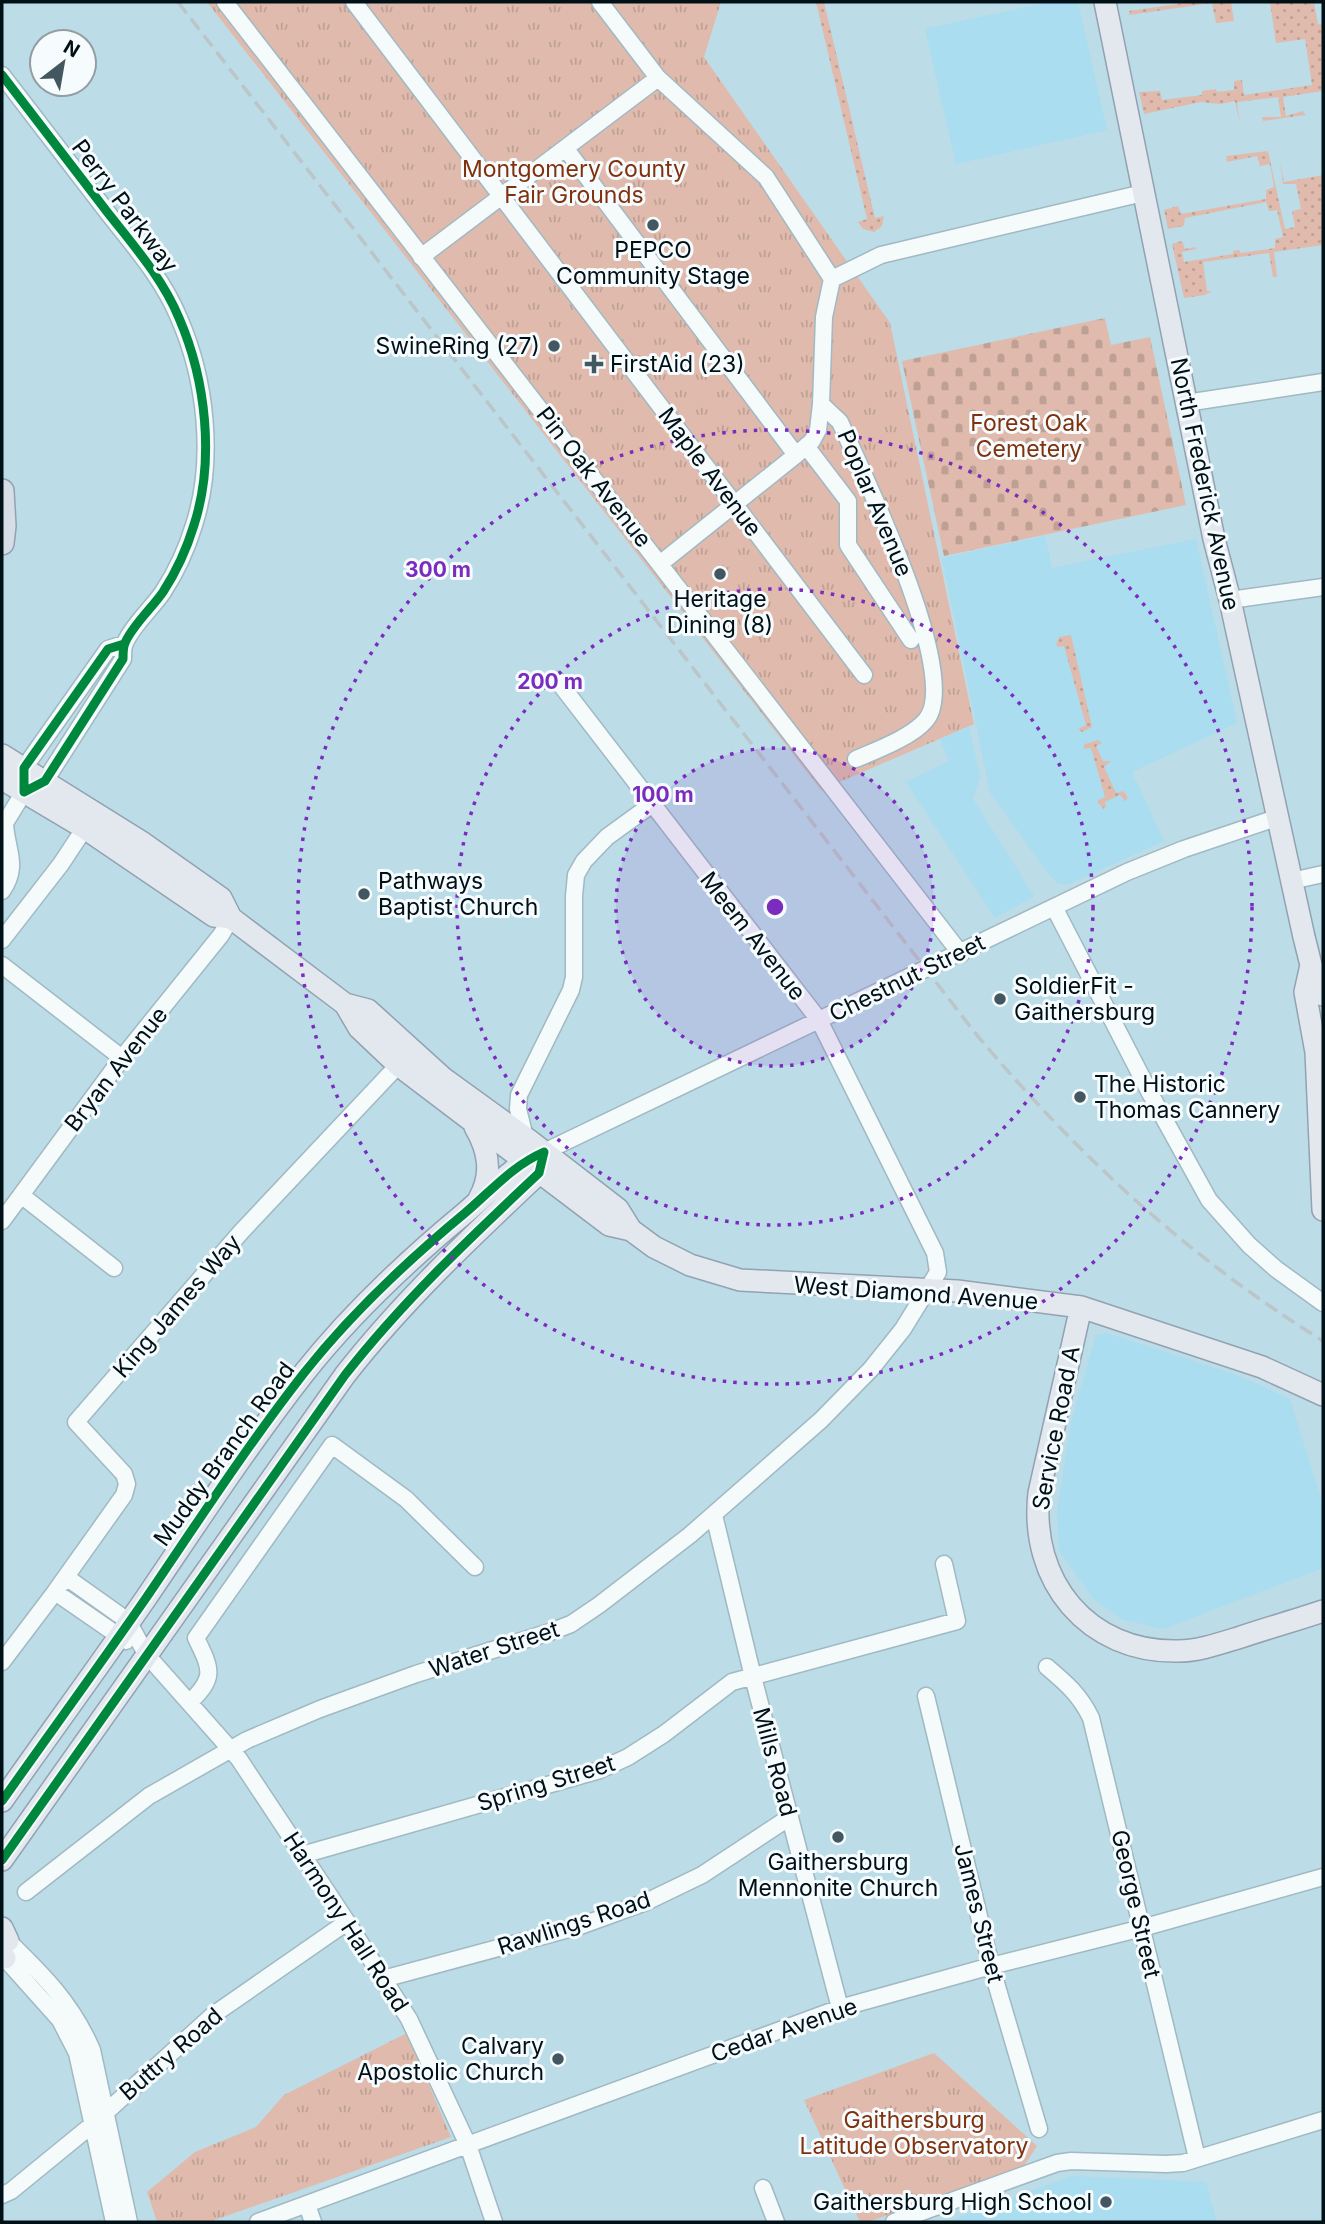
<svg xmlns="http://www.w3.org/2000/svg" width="1325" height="2224" viewBox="0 0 1325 2224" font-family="Inter,sans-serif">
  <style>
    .built { fill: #a9ddef }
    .grass { fill: url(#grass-dots) }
    .cemetery { fill: url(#cemetery-stones) }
    .park { fill: url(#park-tufts) }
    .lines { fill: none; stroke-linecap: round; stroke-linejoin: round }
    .minor-casing { stroke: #a0b9c2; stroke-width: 19 }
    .major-casing { stroke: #92a2b1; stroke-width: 24 }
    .highway-casing { stroke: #92a2b1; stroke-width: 26 }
    .minor { stroke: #f5fafb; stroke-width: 16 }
    .major { stroke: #e3e8ef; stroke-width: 21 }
    .highway { stroke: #d7dde7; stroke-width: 23 }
    .rail { stroke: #bcc5c8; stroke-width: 3.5; stroke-dasharray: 14 7; stroke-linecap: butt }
    .cycleway-casing { stroke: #f6fcfe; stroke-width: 13 }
    .cycleway { stroke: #00873e; stroke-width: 9 }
    .ring { fill: none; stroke: #7b2cbf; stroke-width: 3.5; stroke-dasharray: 3.5 7 }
    .poi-dot { fill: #425760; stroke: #f6fcfe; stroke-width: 2.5 }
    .labels { text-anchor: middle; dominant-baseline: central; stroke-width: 6; stroke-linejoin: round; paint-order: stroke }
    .park-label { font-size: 23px; fill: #80310d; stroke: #f6fcfe }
    .street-label { font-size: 23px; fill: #001017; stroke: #f6fcfe }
    .poi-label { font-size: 23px; fill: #001017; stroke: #f6fcfe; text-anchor: start }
    .centre { fill: #7b2cbf; stroke: #f6fcfe; stroke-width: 3.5 }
    .ring-label { font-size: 21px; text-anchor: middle; font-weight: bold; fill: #7b2cbf; stroke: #f6fcfe; stroke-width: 6; stroke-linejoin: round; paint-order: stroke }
  </style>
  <defs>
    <pattern id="grass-dots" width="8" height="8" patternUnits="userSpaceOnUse" patternTransform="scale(1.75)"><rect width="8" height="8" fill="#e0bbad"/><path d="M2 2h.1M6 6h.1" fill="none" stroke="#bea094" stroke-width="1.8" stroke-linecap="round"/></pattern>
    <pattern id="cemetery-stones" width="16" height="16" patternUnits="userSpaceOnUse" patternTransform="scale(1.75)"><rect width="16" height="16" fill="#e0bbad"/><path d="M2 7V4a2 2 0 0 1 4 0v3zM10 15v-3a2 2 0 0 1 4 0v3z" fill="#bea094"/></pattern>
    <pattern id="park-tufts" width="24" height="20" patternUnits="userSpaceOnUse" patternTransform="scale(1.75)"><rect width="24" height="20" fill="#e0bbad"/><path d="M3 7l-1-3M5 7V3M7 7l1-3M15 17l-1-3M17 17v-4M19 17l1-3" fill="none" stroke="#bea094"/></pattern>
  </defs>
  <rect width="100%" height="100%" fill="#bcdce7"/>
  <path class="built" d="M1049 2H1078L1107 130 956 164 925 29Z
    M1045 536 1052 568 1196 539 1237 723 1132 772 1164 841 1067 885 1057 883 1049 875 990 792 942 558Z
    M969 727 980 777 973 799 1034 896 995 918 906 782 949 761 940 739Z
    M1106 1333 1237 1375 1290 1399 1323 1505V1568L1163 1629 1121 1619 1093 1598 1059 1551 1057 1511 1071 1423 1096 1335Z
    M1072 2176 1206 2182 1217 2222H946Z"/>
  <path class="grass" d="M816 2H824L875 218 884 216 882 226 874 232 863 229 858 222 867 219Z
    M1192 2H1231L1234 21 1216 23 1212 3 1129 15V11Z
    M1270 2H1314L1318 24H1323V91L1283 97 1286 116 1303 111 1305 115 1263 121 1262 117H1281L1278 97 1237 102 1240 124 1235 101 1220 104 1201 102 1144 114 1139 92 1160 91 1162 100 1202 95V91L1216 89 1217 92 1234 90V81L1242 80 1244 95 1312 85 1305 39 1276 43Z
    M1268 151 1285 229 1295 227 1292 211 1301 209 1296 184H1283L1280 162 1284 182 1323 175V245L1274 252 1277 277H1273L1269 253 1203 262 1207 291H1212L1205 295 1184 298 1172 244 1182 241 1185 249 1196 247V249L1182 252 1184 262 1233 254V251L1239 250 1241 253 1275 248V239L1283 237 1277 210 1269 211 1266 202 1185 218 1184 226 1168 229 1164 210 1178 206 1181 214 1266 199V190L1274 187 1270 164 1260 166 1257 156 1227 162 1226 156Z
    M1071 635 1092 727 1082 732 1078 729 1086 725 1064 646 1058 647 1056 645 1059 637Z
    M1098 740 1102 743 1096 746 1103 761H1111L1104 767 1116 793 1124 791 1128 798 1125 801 1120 795 1105 802 1106 807 1104 809 1098 803V800L1105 797 1091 748 1085 749 1083 747 1085 744Z"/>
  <path class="cemetery" d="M1105 318 1111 345 1150 337 1186 505 944 556 902 361Z"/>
  <path class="park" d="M207 2H721L704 57 890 323 974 724 821 790Z
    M407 2033 451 2137 209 2222H157L147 2192 195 2152 256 2127 284 2095Z
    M934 2053 1037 2146 1024 2166 868 2222H860L804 2100Z"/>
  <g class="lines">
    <g class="minor-casing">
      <path id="minor" d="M225 2 961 954
        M354 2 864 675
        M600 2 658 78 766 177 832 279 824 317 821 404 818 430 812 441 796 455 661 563
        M2 75C37 121 73 167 108 213 134 246 163 279 179 318 206 380 215 460 194 525 187 548 176 572 163 592 152 608 132 626 125 643 123 647 123 654 123 659L45 781 35 786
        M566 149 796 455
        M421 257 658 78
        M832 279 881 255 1143 193
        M1186 403 1323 382
        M821 404 840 422C862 472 963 677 926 720 912 737 877 750 856 759
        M806 446 848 501V545L911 640
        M1230 600 1323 587
        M1291 881 1323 874
        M2 891C20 865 6 850 5 823L24 792V768L108 649 124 644
        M1054 907 1151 1095 1209 1200 1249 1245 1276 1269 1323 1303
        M2 940 61 864 90 820
        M2 965 122 1058
        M525 1137 518 1109 519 1095 571 990 574 977V896L576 875 584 861 607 837 651 805
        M544 1152 1127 872 1184 849 1276 818
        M21 1195 114 1268
        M2 1221 122 1058 221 935 231 918
        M714 1515 753 1677 840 2008
        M66 1577 128 1621 146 1654 239 1759 347 1922 409 2019 468 2145 494 2222
        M55 1592 126 1641
        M2 1662 55 1592 124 1495 127 1484 124 1474 76 1422 241 1232 404 1059
        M1047 1667C1066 1683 1080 1695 1091 1718L1197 2158
        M926 1696 991 1966 1039 2129
        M190 1702C216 1677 211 1669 196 1638L332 1445 406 1499 475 1567
        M302 1855 600 1770 628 1757 664 1734 732 1682 957 1621 944 1564
        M26 1892 149 1796 247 1740 320 1709 416 1674 550 1632 571 1624 599 1605 690 1535 821 1420 871 1369 903 1329 938 1272 935 1253 819 1020 557 680
        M2 1935C39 1971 71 2001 92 2050L129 2222
        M2 1955 60 2020 77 2053 114 2222
        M383 1979 580 1926 646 1902 702 1875 790 1817
        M763 2188 776 2222
        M2 2195 11 2191 93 2124 213 2015 347 1922
        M307 2205 313 2222
        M258 2222 840 2008 991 1966 1142 1928 1323 1877
        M894 2222 1057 2163 1071 2161 1166 2164 1183 2163 1323 2120"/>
    </g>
    <g class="major-casing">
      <path id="major" d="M1105 2 1214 539 1230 600 1304 937 1311 965 1323 995
        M2 755 143 843 221 898 231 918 345 1004 359 1028 398 1065 609 1225 631 1230
        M2 779 86 829 214 916 231 918
        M1311 965 1305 992 1316 1052 1323 1210
        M345 1004 368 1010 443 1078 530 1141 618 1209 631 1230 654 1247 690 1265 740 1280 957 1291 1081 1307 1262 1367 1323 1395
        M475 1127C489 1151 493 1174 479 1199
        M1081 1307 1039 1493C1029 1581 1088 1653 1178 1651 1199 1651 1221 1643 1241 1637 1268 1628 1296 1620 1323 1611
        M2 1801C50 1733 99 1666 146 1598 197 1523 247 1446 304 1373 350 1315 407 1261 465 1213 491 1191 512 1166 544 1152
        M2 1860 345 1375C403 1301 471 1237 539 1173L544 1152
        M2 1928 8 1941
        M2 1957 5 1958"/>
    </g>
    <g class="highway-casing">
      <path id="highway" d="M2 491 4 526 2 543"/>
    </g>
    <use href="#minor" class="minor"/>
    <use href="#major" class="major"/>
    <use href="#highway" class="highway"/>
    <path class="rail" d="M178 2 976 1034C1079 1157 1187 1256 1323 1341"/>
    <g class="cycleway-casing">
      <path id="cycleway" d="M2 75C37 121 73 167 108 213 134 246 163 279 179 318 206 380 215 460 194 525 187 548 176 572 163 592 152 608 132 626 125 643 123 647 123 654 123 659L45 781 24 792V768L108 649 124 644
        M2 1801C50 1733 99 1666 146 1598 197 1523 247 1446 304 1373 350 1315 407 1261 465 1213 491 1191 512 1166 544 1152
        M2 1860 345 1375C403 1301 471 1237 539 1173L544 1152"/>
    </g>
    <use href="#cycleway" class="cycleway"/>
  </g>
  <circle cx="775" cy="907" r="159" fill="#7b2cbf" fill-opacity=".12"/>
  <g class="ring">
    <circle cx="775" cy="907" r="159"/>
    <circle cx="775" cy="907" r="318"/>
    <circle cx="775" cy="907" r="477"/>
  </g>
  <g class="poi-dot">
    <circle cx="653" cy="225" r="7"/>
    <circle cx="554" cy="346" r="7"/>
    <path d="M590.5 353.5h7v7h7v7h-7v7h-7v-7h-7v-7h7z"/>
    <circle cx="720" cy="574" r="7"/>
    <circle cx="364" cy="894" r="7"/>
    <circle cx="1000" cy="999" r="7"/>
    <circle cx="1080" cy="1097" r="7"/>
    <circle cx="838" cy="1837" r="7"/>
    <circle cx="558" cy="2059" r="7"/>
    <circle cx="1106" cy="2202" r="7"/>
  </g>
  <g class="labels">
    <g class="park-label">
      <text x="574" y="169">Montgomery County<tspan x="574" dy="26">Fair Grounds</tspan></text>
      <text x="1029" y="423">Forest Oak<tspan x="1029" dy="26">Cemetery</tspan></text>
      <text x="914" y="2120">Gaithersburg<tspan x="914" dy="26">Latitude Observatory</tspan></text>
    </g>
    <g class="street-label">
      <text transform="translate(125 206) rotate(53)">Perry Parkway</text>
      <text transform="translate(710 472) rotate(53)">Maple Avenue</text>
      <text transform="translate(594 477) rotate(52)">Pin Oak Avenue</text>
      <text transform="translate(1205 484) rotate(78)">North Frederick Avenue</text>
      <text transform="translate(875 503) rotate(67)">Poplar Avenue</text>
      <text transform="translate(753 936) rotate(52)">Meem Avenue</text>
      <text transform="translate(907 978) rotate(-26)">Chestnut Street</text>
      <text transform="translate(116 1069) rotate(-52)">Bryan Avenue</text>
      <text transform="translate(916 1293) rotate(4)">West Diamond Avenue</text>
      <text transform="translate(177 1306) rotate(-49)">King James Way</text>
      <text transform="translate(1056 1428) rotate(-79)">Service Road A</text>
      <text transform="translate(224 1454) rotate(-54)">Muddy Branch Road</text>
      <text transform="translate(494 1649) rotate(-18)">Water Street</text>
      <text transform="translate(775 1762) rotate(75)">Mills Road</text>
      <text transform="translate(546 1783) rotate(-17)">Spring Street</text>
      <text transform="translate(1136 1904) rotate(77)">George Street</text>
      <text transform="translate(979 1913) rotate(76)">James Street</text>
      <text transform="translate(346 1922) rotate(57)">Harmony Hall Road</text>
      <text transform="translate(574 1923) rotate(-18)">Rawlings Road</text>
      <text transform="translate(784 2030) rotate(-19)">Cedar Avenue</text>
      <text transform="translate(171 2054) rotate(-41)">Buttry Road</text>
    </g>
    <g class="poi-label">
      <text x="653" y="250" text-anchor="middle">PEPCO<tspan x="653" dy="26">Community Stage</tspan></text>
      <text x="540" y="346" text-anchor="end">SwineRing (27)</text>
      <text x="610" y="364">FirstAid (23)</text>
      <text x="720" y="599" text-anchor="middle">Heritage<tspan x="720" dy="26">Dining (8)</tspan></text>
      <text x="378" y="881">Pathways<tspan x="378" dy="26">Baptist Church</tspan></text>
      <text x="1014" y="986">SoldierFit -<tspan x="1014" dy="26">Gaithersburg</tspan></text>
      <text x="1094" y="1084">The Historic<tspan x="1094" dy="26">Thomas Cannery</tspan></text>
      <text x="838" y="1862" text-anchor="middle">Gaithersburg<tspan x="838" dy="26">Mennonite Church</tspan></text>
      <text x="544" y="2046" text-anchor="end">Calvary<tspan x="544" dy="26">Apostolic Church</tspan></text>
      <text x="1092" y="2202" text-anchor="end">Gaithersburg High School</text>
    </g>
  </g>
  <circle cx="775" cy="907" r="10" class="centre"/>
  <g class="ring-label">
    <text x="438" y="577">300 m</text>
    <text x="550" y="689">200 m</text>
    <text x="663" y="802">100 m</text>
  </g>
  <rect width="1325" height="2224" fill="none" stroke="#001017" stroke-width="7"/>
  <g transform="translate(63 63) rotate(31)"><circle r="33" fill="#f6fcfe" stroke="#949ea2" stroke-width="2"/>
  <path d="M0-5L12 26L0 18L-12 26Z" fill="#425760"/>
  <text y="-10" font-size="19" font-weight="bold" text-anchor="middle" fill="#001017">N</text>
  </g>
</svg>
